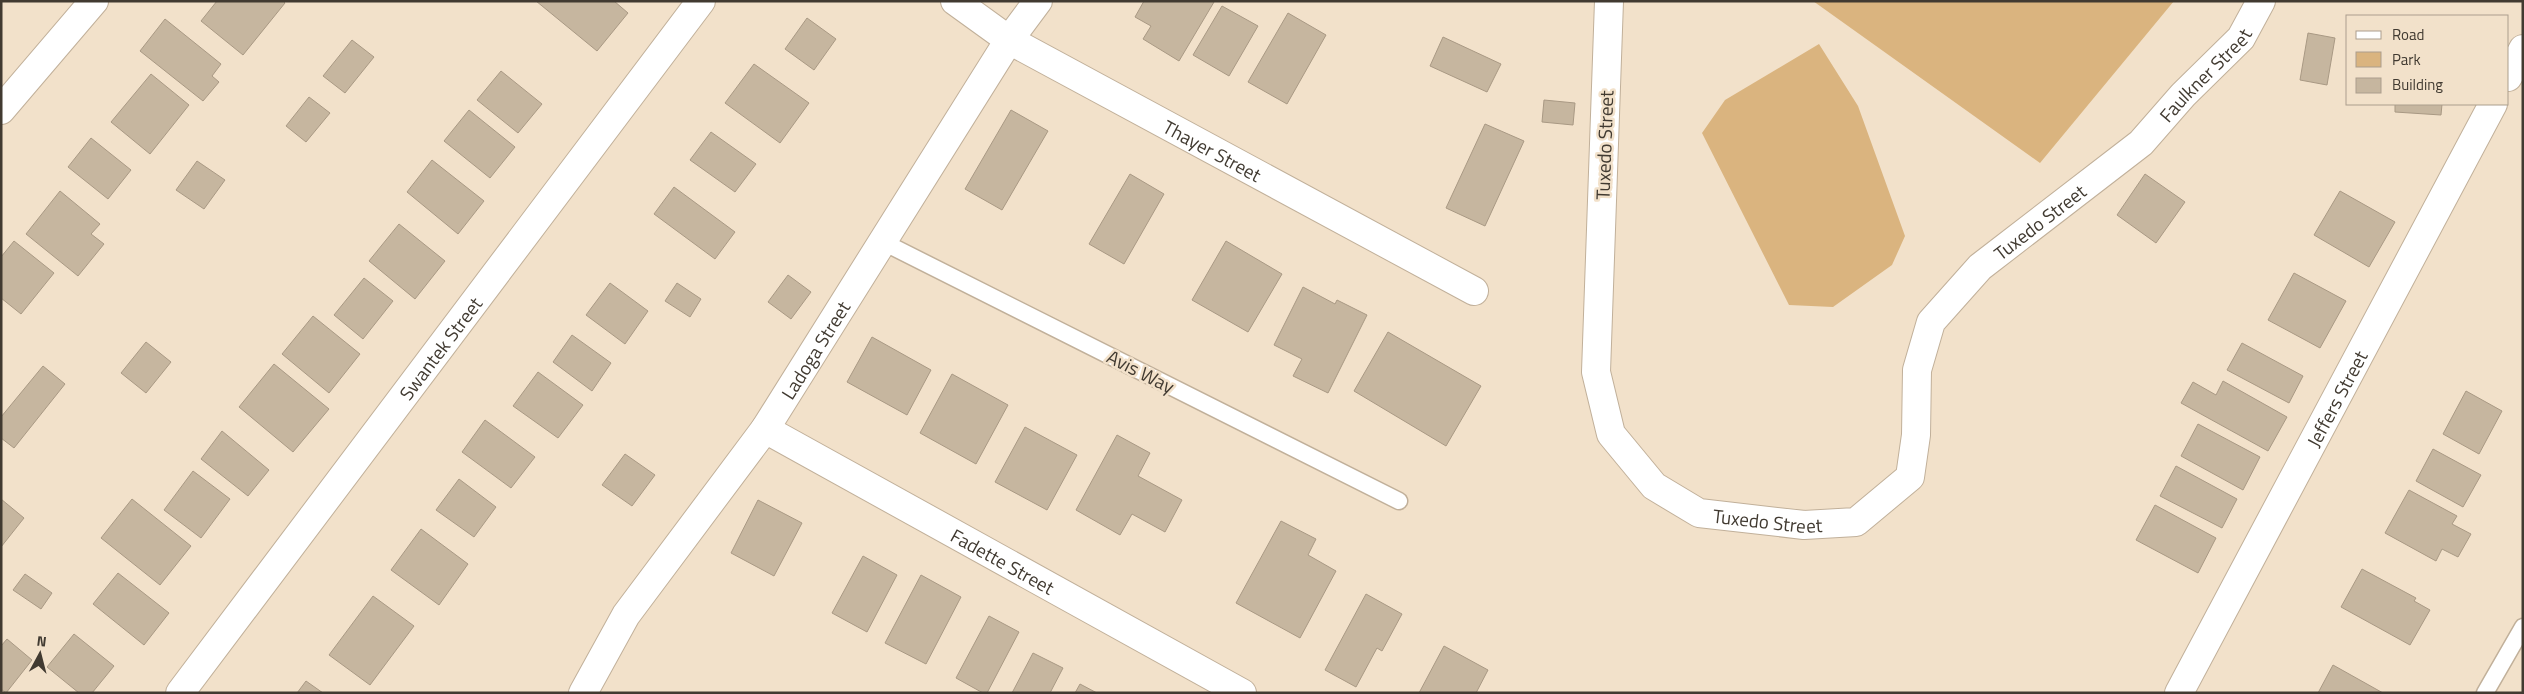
<svg xmlns="http://www.w3.org/2000/svg" width="2524" height="694" viewBox="0 0 2524 694" font-family="'Titillium Web',sans-serif">
  <style>
    .green { fill: #dab47f }
    .building { fill: #c6b69f; stroke: #a99984 }
    .lines { fill: none; stroke-linecap: round; stroke-linejoin: round }
    .service-casing { stroke: #c1b09a; stroke-width: 19 }
    .minor-casing { stroke: #c1b09a; stroke-width: 30 }
    .tertiary-casing { stroke: #c1b09a; stroke-width: 30 }
    .service { stroke: #fff; stroke-width: 16 }
    .minor { stroke: #fff; stroke-width: 28 }
    .tertiary { stroke: #fff; stroke-width: 28 }
    .labels { text-anchor: middle; dominant-baseline: central; stroke-width: 5; stroke-linejoin: round; paint-order: stroke }
    .street-label { font-size: 19px; fill: #413a31; stroke: #f2e1ca }
  </style>
  <rect width="100%" height="100%" fill="#f2e1ca"/>
  <path class="green" d="M1813 1H2174L2040 163Z
    M1819 44 1858 106 1905 236 1892 265 1833 307 1789 305 1702 133 1725 100Z"/>
  <path class="building" d="M217 1H283L285 3 243 55 201 21Z
    M536 1H614L628 13 597 51Z
    M1144 1H1212L1214 2 1179 61 1143 39 1151 26 1135 17Z
    M1222 6 1258 26 1229 76 1193 55Z
    M1288 13 1326 35 1287 104 1248 82Z
    M807 18 836 39 814 70 785 49Z
    M165 19 221 64 212 76 219 82 203 101 140 51Z
    M2308 33 2335 38 2327 85 2300 80Z
    M1443 37 1501 64 1487 92 1430 66Z
    M352 40 374 57 345 93 323 76Z
    M754 64 809 103 780 143 725 103Z
    M501 71 542 104 518 133 477 100Z
    M151 74 189 105 150 154 111 122Z
    M309 97 330 113 306 142 286 126Z
    M1544 100 1575 103 1573 125 1542 122Z
    M2395 104H2442L2441 115 2395 112Z
    M469 110 515 147 490 178 444 141Z
    M1011 110 1048 131 1002 210 965 189Z
    M1485 124 1524 141 1485 226 1446 208Z
    M711 132 756 164 735 192 690 160Z
    M91 138 131 170 108 199 68 167Z
    M432 160 484 201 458 234 407 192Z
    M197 161 225 180 204 209 176 190Z
    M1130 174 1164 194 1124 264 1089 244Z
    M2145 174 2185 202 2156 243 2117 215Z
    M674 187 735 232 715 259 654 214Z
    M60 191 100 224 91 234 104 244 78 276 26 234Z
    M2340 191 2395 222 2369 267 2314 235Z
    M399 224 445 261 415 299 369 261Z
    M14 241 54 273 21 314 1 298V257Z
    M1226 241 1282 274 1248 332 1192 300Z
    M2294 273 2346 301 2320 348 2268 320Z
    M788 275 811 292 791 319 768 302Z
    M364 278 393 301 363 339 334 315Z
    M610 283 648 311 625 344 586 315Z
    M677 283 701 299 690 317 665 301Z
    M1303 287 1335 304 1337 300 1367 315 1328 393 1293 376 1302 359 1274 345Z
    M313 316 360 354 329 393 282 354Z
    M1388 332 1481 386 1446 446 1354 391Z
    M572 335 611 363 592 391 553 362Z
    M872 337 931 370 907 415 847 382Z
    M146 342 171 362 146 393 121 373Z
    M2242 343 2303 376 2289 403 2227 370Z
    M274 364 329 409 293 452 239 407Z
    M43 366 65 384 14 448 1 438V417Z
    M538 372 583 405 558 438 513 406Z
    M952 374 1008 405 976 464 920 433Z
    M2223 381 2287 417 2268 451 2181 403 2193 382 2216 395Z
    M2466 391 2502 411 2479 454 2443 434Z
    M485 420 535 457 511 488 462 452Z
    M2198 424 2260 457 2243 490 2181 456Z
    M1025 427 1077 455 1047 510 995 482Z
    M222 431 269 470 248 496 201 459Z
    M1117 435 1150 453 1138 476 1182 500 1165 532 1132 514 1120 535 1076 510Z
    M2433 449 2481 475 2463 507 2416 481Z
    M625 454 655 475 632 506 602 485Z
    M2176 466 2237 499 2222 528 2160 496Z
    M193 471 230 499 201 538 164 510Z
    M459 479 496 507 474 537 436 510Z
    M2409 490 2457 516 2452 524 2471 534 2458 557 2442 549 2436 561 2385 533Z
    M1 499 24 518 1 547Z
    M132 499 191 546 160 585 101 538Z
    M758 500 802 523 774 576 731 553Z
    M2155 505 2216 538 2198 573 2136 540Z
    M1281 521 1316 539 1308 555 1336 571 1300 638 1236 603Z
    M421 529 468 564 439 605 391 570Z
    M863 556 897 575 867 632 832 613Z
    M2362 569 2416 598 2414 601 2430 610 2410 645 2341 607Z
    M118 573 169 613 144 645 93 604Z
    M25 574 52 593 41 609 13 590Z
    M921 575 961 597 926 664 885 643Z
    M1366 594 1402 614 1382 651 1377 648 1356 687 1325 670Z
    M373 596 414 626 370 685 329 655Z
    M989 616 1019 632 987 693H983L956 678Z
    M74 634 114 666 92 693H79L47 667Z
    M7 639 32 660 6 693 1 689V646Z
    M1444 646 1488 670 1476 693H1419Z
    M1033 653 1063 668 1050 693H1012Z
    M2333 665 2383 693H2318Z
    M306 681 323 693H297Z
    M1080 684 1097 693H1075Z"/>
  <g class="lines">
    <g class="service-casing">
      <path id="service" d="M883 242 1399 501
        M2485 693 2523 627"/>
    </g>
    <g class="minor-casing">
      <g id="minor">
        <path id="s1" d="M955 1 1009 40 1474 291"/>
        <path id="s2" d="M1609 1 1596 372 1611 434 1654 486 1699 513 1804 525 1856 522 1910 477 1916 435 1917 370 1931 322 1980 267 2141 143 2183 95 2241 38 2261 1"/>
        <path d="M1 110 94 1"/>
        <path id="s3" d="M765 429 1242 693"/>
        <path id="s4" d="M180 693 701 1"/>
        <path id="s5" d="M583 693 626 615 765 429 1009 40 1038 1"/>
      </g>
    </g>
    <g class="tertiary-casing">
      <g id="tertiary">
        <path d="M2508 77 2523 49"/>
        <path id="s6" d="M2179 693 2493 104"/>
      </g>
    </g>
    <use href="#service" class="service"/>
    <use href="#minor" class="minor"/>
    <use href="#tertiary" class="tertiary"/>
  </g>
  <g class="labels">
    <g class="street-label">
      <text stroke="none"><textPath href="#s2" startOffset="1311">Faulkner Street</textPath></text>
      <text transform="translate(1604 145) rotate(-88)">Tuxedo Street</text>
      <text stroke="none"><textPath href="#s1" startOffset="298">Thayer Street</textPath></text>
      <text stroke="none"><textPath href="#s2" startOffset="1089">Tuxedo Street</textPath></text>
      <text stroke="none"><textPath href="#s4" startOffset="432">Swantek Street</textPath></text>
      <text stroke="none"><textPath href="#s5" startOffset="415">Ladoga Street</textPath></text>
      <text transform="translate(1141 371) rotate(27)">Avis Way</text>
      <text stroke="none"><textPath href="#s6" startOffset="334">Jeffers Street</textPath></text>
      <text stroke="none"><textPath href="#s2" startOffset="624">Tuxedo Street</textPath></text>
      <text stroke="none"><textPath href="#s3" startOffset="272">Fadette Street</textPath></text>
    </g>
  </g>
  <rect width="2524" height="694" fill="none" stroke="#413a31" stroke-width="5"/>
  <rect x="2346" y="15" width="162" height="90" fill="#f2e1ca" stroke="#ab9e8d"/>
  <rect x="2356" y="31" width="25" height="8" fill="#ffffff" stroke="#ab9e8d"/>
  <text x="2392" y="40" font-size="15" fill="#413a31">Road</text>
  <rect x="2356" y="52" width="25" height="15" fill="#dab47f" stroke="#ab9e8d"/>
  <text x="2392" y="65" font-size="15" fill="#413a31">Park</text>
  <rect x="2356" y="78" width="25" height="15" fill="#c6b69f" stroke="#ab9e8d"/>
  <text x="2392" y="90" font-size="15" fill="#413a31">Building</text>
  <g transform="translate(40 654) rotate(7)" stroke="#f2e1ca" stroke-width="4" paint-order="stroke">
  <path d="M0-4L9 19L0 12L-9 19Z" fill="#413a31"/>
  <text y="-8" font-size="14" font-weight="bold" text-anchor="middle" fill="#413a31">N</text>
  </g>
</svg>
